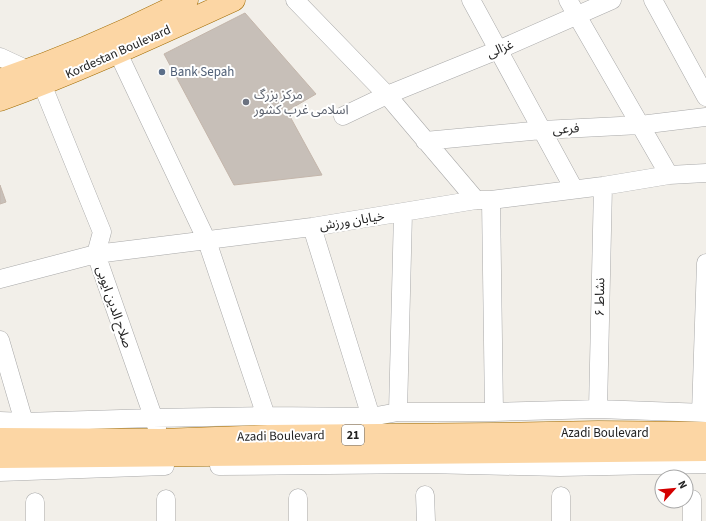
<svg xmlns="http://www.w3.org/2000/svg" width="706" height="521" viewBox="0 0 706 521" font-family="'Source Sans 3','Noto Sans Arabic',sans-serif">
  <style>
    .building { fill: #c7bfb8; stroke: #c4b6ab }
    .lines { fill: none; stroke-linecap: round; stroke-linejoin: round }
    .minor-casing { stroke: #a9a9a9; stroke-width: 19 }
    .major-casing { stroke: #a06b00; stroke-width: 23 }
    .minor { stroke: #fff; stroke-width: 18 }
    .major { stroke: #fcd6a4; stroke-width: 22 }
    .service-dot { fill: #5c6f8a; stroke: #fff; stroke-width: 1.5 }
    .worship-dot { fill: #6b7280; stroke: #fff; stroke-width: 1.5 }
    .labels { text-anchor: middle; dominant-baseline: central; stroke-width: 4; stroke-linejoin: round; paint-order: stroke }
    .shield { fill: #fff; stroke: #646464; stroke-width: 1 }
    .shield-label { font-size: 12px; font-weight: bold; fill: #222 }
    .street-label { font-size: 13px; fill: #222; stroke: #fff }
    .service-label { font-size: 13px; fill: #4e5e75; stroke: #fff; text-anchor: start }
    .worship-label { font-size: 13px; fill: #5b616d; stroke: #fff; text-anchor: start }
  </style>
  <rect width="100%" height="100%" fill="#f2efe9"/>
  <path class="building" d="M245 13 316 94 287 111 322 175 234 185 164 54Z
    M0 185 6 202 0 204Z"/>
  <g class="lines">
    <g class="minor-casing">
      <path id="minor" d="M295 0 387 95 476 200
        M471 0 574 189
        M568 0 669 175
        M653 0 706 97
        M118 53 207 241 266 416
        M0 57 28 70 42 84 102 232 96 254 157 428
        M343 116 387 95 498 50 612 0
        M425 141 542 130 640 125 706 117
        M491 200 494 412
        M312 227 371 417
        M0 279 96 254 312 227 476 200H491L603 186 669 175 706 173
        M0 340 24 422 25 432
        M598 409 603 186
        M398 412 403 213
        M701 413 706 263
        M0 421 24 422 153 418 266 416 371 417 398 412H494L598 409 706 413
        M219 466 426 464 560 467 706 464
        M0 472 165 466
        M425 495 426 521
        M561 496V521
        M298 498V521
        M166 499V521
        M35 502V521
        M692 521V499"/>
    </g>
    <g class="major-casing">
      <path id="major" d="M0 80C64 58 127 31 187 0
        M0 100C80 71 157 35 234 0
        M0 439 161 440 268 436 491 434 598 432 706 433
        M0 457 706 450"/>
    </g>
    <use href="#minor" class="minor"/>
    <use href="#major" class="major"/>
  </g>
  <circle class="service-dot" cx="162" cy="72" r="4"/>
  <circle class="worship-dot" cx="246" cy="102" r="4"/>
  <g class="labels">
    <rect class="shield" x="342" y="425" width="22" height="20" rx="3"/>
    <g class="shield-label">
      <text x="353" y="435">21</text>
    </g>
    <g class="street-label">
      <text transform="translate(500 49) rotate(-23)">غزالی</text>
      <text transform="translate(118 52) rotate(-24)">Kordestan Boulevard</text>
      <text transform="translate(566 129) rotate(-3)">فرعی</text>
      <text transform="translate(352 221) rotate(-9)">خیابان ورزش</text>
      <text transform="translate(600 297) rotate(-89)">نشاط ۶</text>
      <text transform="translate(114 307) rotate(71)">صلاح الدین ایوبی</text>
      <text x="605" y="433">Azadi Boulevard</text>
      <text transform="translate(281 436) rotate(-1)">Azadi Boulevard</text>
    </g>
    <g class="service-label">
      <text x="170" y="72">Bank Sepah</text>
    </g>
    <g class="worship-label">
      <text x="254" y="95">مرکز بزرگ<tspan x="254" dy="15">اسلامی غرب کشور</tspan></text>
    </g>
  </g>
  <g transform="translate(674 489) rotate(63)"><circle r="19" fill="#ffffff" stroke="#a7a7a7"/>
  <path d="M0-3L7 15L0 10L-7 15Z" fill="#d40000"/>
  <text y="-6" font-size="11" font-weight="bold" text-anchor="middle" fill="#222222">N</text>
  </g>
</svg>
